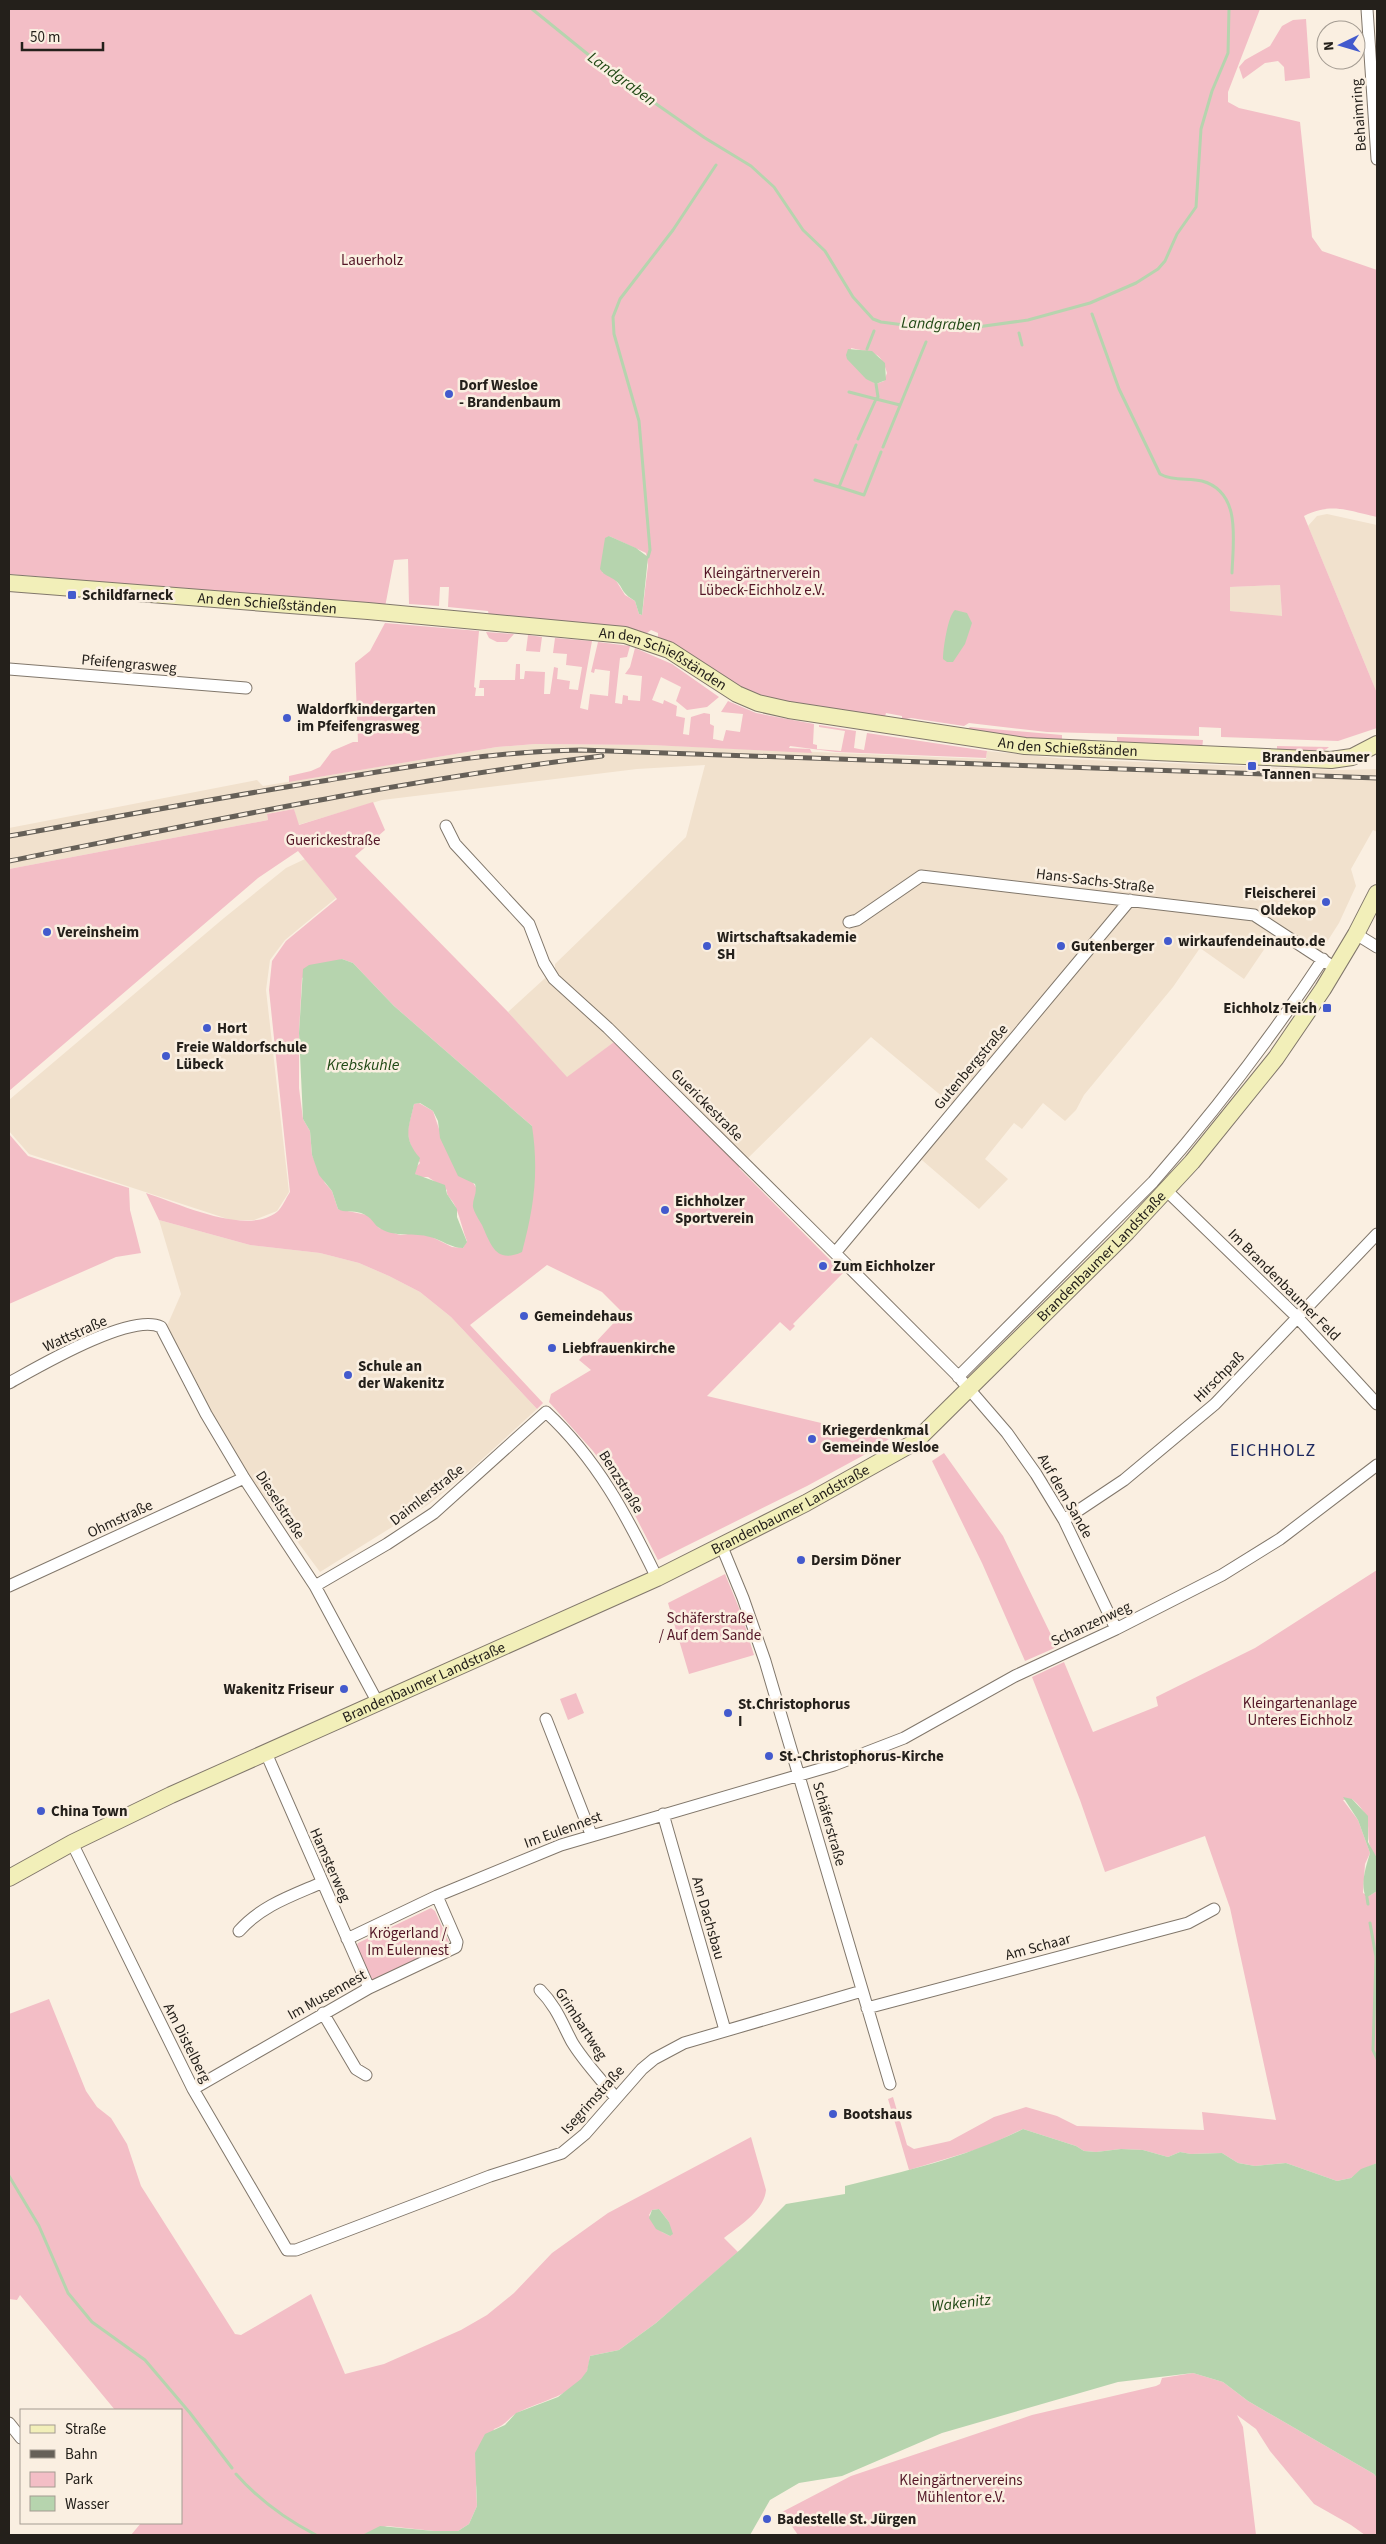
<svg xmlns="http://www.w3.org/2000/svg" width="1386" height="2544" viewBox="0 0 1386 2544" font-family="'Source Sans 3',sans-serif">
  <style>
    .built { fill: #f1e1cd }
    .green { fill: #f3bec6; fill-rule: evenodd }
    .water { fill: #b6d4ae }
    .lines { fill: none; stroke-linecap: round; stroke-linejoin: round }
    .stream { stroke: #b6d4ae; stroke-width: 3 }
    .street-casing { stroke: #81776b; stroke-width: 13 }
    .secondary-casing { stroke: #81776b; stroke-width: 18 }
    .street { stroke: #fff; stroke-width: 11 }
    .secondary { stroke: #f2efb9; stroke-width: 16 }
    .rail-casing { stroke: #666058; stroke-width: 5 }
    .rail { stroke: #faefe1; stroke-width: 3; stroke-dasharray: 9; stroke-linecap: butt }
    .poi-dot { fill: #435acd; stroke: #faefe1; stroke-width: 2 }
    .labels { text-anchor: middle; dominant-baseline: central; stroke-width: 5; stroke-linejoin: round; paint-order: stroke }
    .street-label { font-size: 15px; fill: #24201b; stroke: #faefe1 }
    .park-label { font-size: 15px; fill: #531526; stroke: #faefe1 }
    .poi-label { font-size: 15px; font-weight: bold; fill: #24201b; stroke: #faefe1; text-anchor: start }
    .water-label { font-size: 16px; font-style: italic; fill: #204814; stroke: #faefe1 }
    .quarter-label { font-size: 18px; letter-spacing: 1px; fill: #1c285f; stroke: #faefe1 }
  </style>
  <rect width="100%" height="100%" fill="#faefe1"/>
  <path class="built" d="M1327 514 1377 525V693L1308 526 1317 516Z
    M1280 585 1282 617 1230 611V587Z
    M535 744 651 745 986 759 987 751 1067 759 1341 770 1377 769V832L1373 830 1351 869 1356 886 1339 923 1318 956 1278 929 1244 979 1200 948 1173 987 1084 1095 1076 1110 1065 1121 1043 1103 1022 1129 1014 1123 985 1159 1008 1179 979 1209 916 1155 956 1108 871 1037 744 1162 618 1039 567 1078 508 1012 555 969V964L686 837 705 765 637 769 382 800 298 825 294 809 267 814 268 820 9 869V828L257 780 263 786 497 747Z
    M305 859 336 898 285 940 270 960 266 990 289 1192 277 1211 254 1220H231L29 1154 9 1131V1100L224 918 286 868Z
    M159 1220 250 1245 320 1253 359 1263 389 1276 420 1292 451 1317 537 1409 468 1472 429 1504 320 1572 248 1475 210 1413 167 1326 181 1294Z"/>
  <path class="green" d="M9 9H1260L1228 92V102L1239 108 1300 122 1312 237 1322 251 1377 270V517C1348 511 1332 502 1304 516L1377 693V728L1338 741 1221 737V728L1199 727V736L1047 732 969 723 964 726 911 718 902 720V716L886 713 884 720 790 705 750 693 658 639V633L651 630 646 634 489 616 488 611 448 607 449 587H440L439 606 409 604 408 559 394 560 385 607 9 574ZM851 348C870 353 881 349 887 373L884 381 876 384C860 374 854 367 851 348ZM609 536 646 553 648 565 642 615 639 614 635 601 625 595 615 579 602 572ZM1280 585 1282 616 1230 611V587Z
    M1306 19 1310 78 1285 81 1284 67 1278 61 1265 63 1243 79 1239 67 1245 60 1270 46 1282 26 1293 20Z
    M385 623 479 631 474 687 476 688 475 696H484V688H479L480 680H515L516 664H520V679H524L525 671 545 672 544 694H550L554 667 558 668 557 679 570 681 569 689 578 690 582 667 566 665 567 654 553 653 555 638 592 641 580 708 588 710 590 694 608 696 610 671 595 669 594 673 591 672 598 642 630 646 627 657 620 658 615 703 622 704 623 695 628 696V700L640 701 642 676 625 674 630 667 635 648 672 664 719 697 707 707 687 710 676 701 681 687 661 677 652 700 663 704 664 700 677 706 676 716 685 718 683 734 689 735 691 717 704 713 710 714V724L714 726 713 739 723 741 726 730 740 732 743 714 721 712 728 701 756 713 814 724 813 744 817 745V749L841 751 845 731 819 727V725L856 731 854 748 864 750 867 733 987 751 986 758 836 752 790 746 789 748 810 749 812 753 651 745 535 744 497 747 289 782V776L311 771 320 767 332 751 353 742H358L355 663 370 651Z
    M486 632 514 634 507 642H497L489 638Z
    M528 635 542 637 540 652 526 651Z
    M970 727 1062 735V744L966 730Z
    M1117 737 1203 740 1202 749 1117 746Z
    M1277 746 1329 747C1319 757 1291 752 1277 752Z
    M373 802 385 830 355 856 508 1012 567 1077 618 1039 744 1162 739 1168 843 1273 793 1324 795 1326 790 1331 780 1322 707 1396 889 1439 864 1455 807 1486 658 1560 623 1492 593 1451 549 1402 551 1394 591 1370 579 1360 623 1313 602 1292 547 1265 470 1325 543 1403 537 1409 451 1317 420 1292 389 1276 359 1263 320 1253 250 1245 159 1220 146 1193C180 1204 246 1236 277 1212 282 1208 286 1198 290 1192L269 990 272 961 286 941 337 899 298 851 258 878 9 1091V869L268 820 267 814 294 809 299 825ZM342 959 353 963 394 1006 532 1126 477 1189 439 1129 433 1111 419 1103 414 1104C407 1134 403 1133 420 1163L415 1168V1174L421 1177H428L447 1190C446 1196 451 1198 454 1204 458 1210 463 1231 467 1241L463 1248 452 1247 430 1236 416 1233 400 1235 379 1228 374 1221 367 1215 338 1209 332 1191 325 1183 312 1155 310 1131 303 1119 299 1088V1033L302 978Z
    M9 1134 28 1156 129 1188 130 1210 141 1253 116 1257 9 1304Z
    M944 1453 1003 1536 1057 1647 1025 1661 982 1563 932 1461Z
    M1377 1570V1858C1358 1835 1381 1823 1352 1799L1343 1800 1358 1820 1370 1853 1365 1864 1363 1893 1369 1896 1377 1891V2163L1361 2170 1351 2178 1337 2181 1286 2163 1255 2166 1238 2163 1222 2153 1191 2154 1180 2152 1168 2157 1143 2150 1121 2149 1096 2152 1084 2151 1076 2146 1023 2129 985 2147 909 2170 888 2099 893 2097 907 2145 914 2149 950 2141 994 2117 1026 2107 1057 2116 1077 2126 1204 2130 1202 2112 1276 2120 1230 1908 1205 1836 1105 1872 1080 1800 1032 1677 1064 1662 1093 1732 1158 1706 1156 1697 1255 1648Z
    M725 1574 741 1613 754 1655 689 1674 668 1603Z
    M576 1693 584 1713 568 1720 560 1699Z
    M431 1908 435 1911 449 1942 447 1946 376 1980 371 1979 356 1947 358 1943Z
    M49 1999 86 2091 97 2107 111 2118 127 2144 141 2186 235 2334 241 2335 311 2294 345 2374 384 2364 461 2330 487 2315 514 2293 552 2253 608 2213 751 2137 766 2190C764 2211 739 2226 724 2238L738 2252 656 2323 619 2350 590 2356C589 2360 589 2366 587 2371 578 2394 538 2402 519 2412 508 2417 508 2424 494 2429L476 2487 477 2506 469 2524 458 2531H434L387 2526 362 2535H131L141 2523H181V2410H115L20 2295 17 2300 9 2299V2014ZM659 2209 669 2222 670 2236 662 2232 649 2215 652 2210Z
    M1193 2373 1223 2382 1248 2401 1374 2474 1377 2478V2535H1365L1351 2525 1314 2504 1270 2451 1256 2429 1237 2415 1243 2427 1256 2535H798L782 2512 851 2476 1032 2415 1156 2386 1160 2384 1162 2378Z"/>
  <path class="water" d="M848 349 872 351 885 363 886 380 876 384 866 379 847 359 846 355Z
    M609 536 636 548 648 557 642 615 639 614 635 601C620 592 624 588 616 581 610 576 604 576 600 569L605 538Z
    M955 610 967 613 972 623 965 644 953 662H947L943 659C943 649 948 615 955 610Z
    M342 959 353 963 394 1006 532 1126C539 1171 534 1208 522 1252 496 1264 491 1245 482 1225 479 1220 474 1212 473 1207 472 1199 478 1193 475 1184L458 1176 440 1138 438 1121 433 1111 420 1103 414 1104C409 1128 402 1137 420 1158L415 1174 445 1185 447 1194 457 1209V1217L467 1242 463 1248C451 1248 442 1240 430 1237 414 1232 397 1238 381 1229 373 1225 373 1217 361 1213 353 1210 344 1213 338 1209L332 1191 319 1175 312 1155 310 1131 303 1119 299 1033 303 969 309 965Z
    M1343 1797 1352 1799 1368 1816V1842L1377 1858V1891L1366 1898C1360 1883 1366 1867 1370 1853L1358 1820Z
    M1023 2129 1076 2146 1084 2151 1096 2152 1121 2149 1143 2150 1168 2157 1180 2152 1191 2154 1222 2153 1238 2163 1255 2166 1286 2163 1337 2181 1351 2178 1361 2169 1377 2163V2478L1374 2474 1248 2401 1223 2382 1193 2373 1118 2382 942 2433 842 2476 799 2483 770 2500 750 2535H362L380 2526 434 2531H458L469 2524 477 2506 475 2453 485 2434 505 2425 516 2413 558 2397 581 2379 587 2371 590 2356 619 2350 656 2323 741 2249 786 2204 845 2194V2186C906 2171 967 2157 1023 2129Z
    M659 2209 669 2222 673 2234 670 2236 656 2229 649 2218 652 2210Z"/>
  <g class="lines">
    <path class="stream" d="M532 9 606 69 705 138 751 166 763 177 774 187 803 230 825 251 853 297 873 319 881 322 912 326 970 328 1028 320 1090 303 1136 283 1158 269 1165 261 1177 234 1196 207 1201 129 1212 91 1228 53 1229 9
      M1092 314 1119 389 1160 474C1172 481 1188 478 1202 481 1242 492 1233 541 1232 573
      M1019 333 1022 345
      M867 349 874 331
      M849 392 876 399 878 397 876 384
      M858 439 876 399 900 405
      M883 447 926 342
      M815 480 839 487 856 445
      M839 487 864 495 881 452
      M648 557 650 550 639 421 614 334 613 317 620 299 673 230 716 165
      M1367 1898 1368 1904
      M1370 1923 1376 1957 1373 2050 1377 2059
      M9 2176 39 2226 68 2293 92 2322 145 2360 190 2413 232 2468
      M236 2474C259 2500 285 2519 316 2535"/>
    <g class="street-casing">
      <path id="street" d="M1367 9 1377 159
        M9 669 246 688
        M446 826 455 844 529 924 544 963 554 979 608 1028 835 1253 957 1375 1007 1433 1036 1474 1064 1520 1116 1629
        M849 922 857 920 921 876 1254 915 1329 964
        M1356 934 1377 947
        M1167 1191 1297 1317 1377 1404
        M835 1253 1130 900
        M958 1377 1153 1182C1215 1111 1271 1038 1323 959
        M9 1383C38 1367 131 1312 161 1327L206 1414 244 1478 315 1586 378 1703
        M1064 1520 1124 1480 1215 1404 1377 1234
        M722 1547 743 1598 765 1661 890 2084
        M9 1586 244 1478
        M315 1586 387 1544 434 1513 546 1412C597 1459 627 1516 657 1578
        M546 1719 591 1834
        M266 1753 369 1988
        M663 1814 725 2030
        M72 1843 193 2089 287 2250H296L490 2176 562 2153 585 2134 642 2069 654 2059 684 2043 862 1991
        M239 1931C261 1906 291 1896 321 1883
        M347 1939 437 1896 561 1845 834 1765 904 1738 1015 1676 1116 1629 1222 1575 1280 1539 1377 1465
        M540 1990C556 2006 562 2023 572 2042 584 2062 601 2079 615 2097
        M867 2008 1188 1923 1214 1909
        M323 2013 356 2069 366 2075
        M193 2089 369 1988 456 1947 457 1942 437 1896
        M9 2423 21 2438"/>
    </g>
    <g class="secondary-casing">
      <g id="secondary">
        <path id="s1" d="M9 583 368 611 625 635 669 650 737 694 758 703 789 710 1025 746 1331 760 1352 757 1377 744"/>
        <path id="s2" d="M9 1878 72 1843 171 1795 657 1578 806 1503 915 1442 1127 1232 1192 1162 1276 1058 1323 989 1356 934 1377 893"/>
      </g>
    </g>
    <use href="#street" class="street"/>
    <use href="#secondary" class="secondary"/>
    <g class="rail-casing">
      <path id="rail" d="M9 836C116 817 222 797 329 780 413 766 496 751 581 750L1377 778
        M9 861C206 822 402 780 602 756"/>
    </g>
    <use href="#rail" class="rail"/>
  </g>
  <g class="poi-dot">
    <circle cx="449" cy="394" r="5"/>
    <rect x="67" y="590" width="10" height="10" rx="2.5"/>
    <circle cx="287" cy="718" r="5"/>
    <rect x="1247" y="761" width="10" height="10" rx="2.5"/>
    <circle cx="1326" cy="902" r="5"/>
    <circle cx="47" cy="932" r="5"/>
    <circle cx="1168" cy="941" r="5"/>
    <circle cx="707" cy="946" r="5"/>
    <circle cx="1061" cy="946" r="5"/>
    <rect x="1322" y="1003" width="10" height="10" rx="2.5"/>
    <circle cx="207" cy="1028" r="5"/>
    <circle cx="166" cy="1056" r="5"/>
    <circle cx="665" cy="1210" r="5"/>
    <circle cx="823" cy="1266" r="5"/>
    <circle cx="524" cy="1316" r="5"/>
    <circle cx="552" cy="1348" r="5"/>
    <circle cx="348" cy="1375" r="5"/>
    <circle cx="812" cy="1439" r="5"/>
    <circle cx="801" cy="1560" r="5"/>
    <circle cx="344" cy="1689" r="5"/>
    <circle cx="728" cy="1713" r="5"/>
    <circle cx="769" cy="1756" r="5"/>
    <circle cx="41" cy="1811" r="5"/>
    <circle cx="833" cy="2114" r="5"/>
    <circle cx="767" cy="2519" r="5"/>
  </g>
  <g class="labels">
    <g class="street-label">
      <text transform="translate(1359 115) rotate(-94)">Behaimring</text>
      <text stroke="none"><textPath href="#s1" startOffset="259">An den Schießständen</textPath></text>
      <text stroke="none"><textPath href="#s1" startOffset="662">An den Schießständen</textPath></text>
      <text transform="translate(129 664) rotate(5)">Pfeifengrasweg</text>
      <text stroke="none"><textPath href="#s1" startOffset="1082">An den Schießständen</textPath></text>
      <text transform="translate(1095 881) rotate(7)">Hans-Sachs-Straße</text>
      <text transform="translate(971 1067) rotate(-50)">Gutenbergstraße</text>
      <text transform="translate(707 1105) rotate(45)">Guerickestraße</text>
      <text stroke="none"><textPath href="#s2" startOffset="1269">Brandenbaumer Landstraße</textPath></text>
      <text transform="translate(1284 1285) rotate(45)">Im Brandenbaumer Feld</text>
      <text transform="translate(75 1334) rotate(-24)">Wattstraße</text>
      <text transform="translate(1219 1377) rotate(-45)">Hirschpaß</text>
      <text transform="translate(621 1482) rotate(58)">Benzstraße</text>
      <text transform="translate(427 1495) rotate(-38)">Daimlerstraße</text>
      <text transform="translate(1065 1496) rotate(60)">Auf dem Sande</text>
      <text transform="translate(280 1505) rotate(57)">Dieselstraße</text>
      <text stroke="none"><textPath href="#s2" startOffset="864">Brandenbaumer Landstraße</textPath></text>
      <text transform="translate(120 1519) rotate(-25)">Ohmstraße</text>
      <text transform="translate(1091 1624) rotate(-25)">Schanzenweg</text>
      <text stroke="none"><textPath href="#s2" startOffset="459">Brandenbaumer Landstraße</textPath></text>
      <text transform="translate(829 1824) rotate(74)">Schäferstraße</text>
      <text transform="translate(563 1830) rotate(-20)">Im Eulennest</text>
      <text transform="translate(330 1865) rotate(66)">Hamsterweg</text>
      <text transform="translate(708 1918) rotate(74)">Am Dachsbau</text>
      <text transform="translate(1038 1947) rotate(-15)">Am Schaar</text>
      <text transform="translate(327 1995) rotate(-29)">Im Musennest</text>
      <text transform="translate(581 2024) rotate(57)">Grimbartweg</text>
      <text transform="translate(187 2043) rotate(63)">Am Distelberg</text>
      <text transform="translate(593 2100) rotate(-48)">Isegrimstraße</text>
    </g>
    <g class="park-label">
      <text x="372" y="260">Lauerholz</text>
      <text x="762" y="573">Kleingärtnerverein<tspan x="762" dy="17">Lübeck-Eichholz e.V.</tspan></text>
      <text x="333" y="840">Guerickestraße</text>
      <text x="710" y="1618">Schäferstraße<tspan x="710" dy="17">/ Auf dem Sande</tspan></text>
      <text x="1300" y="1703">Kleingartenanlage<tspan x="1300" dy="17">Unteres Eichholz</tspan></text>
      <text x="408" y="1933">Krögerland /<tspan x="408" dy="17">Im Eulennest</tspan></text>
      <text x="961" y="2480">Kleingärtnervereins<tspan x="961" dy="17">Mühlentor e.V.</tspan></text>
    </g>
    <g class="poi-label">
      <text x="459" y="385">Dorf Wesloe<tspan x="459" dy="17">- Brandenbaum</tspan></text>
      <text x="82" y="595">Schildfarneck</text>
      <text x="297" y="709">Waldorfkindergarten<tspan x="297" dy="17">im Pfeifengrasweg</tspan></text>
      <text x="1262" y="757">Brandenbaumer<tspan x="1262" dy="17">Tannen</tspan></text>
      <text x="1316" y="893" text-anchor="end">Fleischerei<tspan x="1316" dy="17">Oldekop</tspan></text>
      <text x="57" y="932">Vereinsheim</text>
      <text x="717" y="937">Wirtschaftsakademie<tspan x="717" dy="17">SH</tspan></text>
      <text x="1178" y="941">wirkaufendeinauto.de</text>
      <text x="1071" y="946">Gutenberger</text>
      <text x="1317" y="1008" text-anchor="end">Eichholz Teich</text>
      <text x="217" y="1028">Hort</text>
      <text x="176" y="1047">Freie Waldorfschule<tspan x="176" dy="17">Lübeck</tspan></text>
      <text x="675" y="1201">Eichholzer<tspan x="675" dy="17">Sportverein</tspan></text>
      <text x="833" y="1266">Zum Eichholzer</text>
      <text x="534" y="1316">Gemeindehaus</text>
      <text x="562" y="1348">Liebfrauenkirche</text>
      <text x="358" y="1366">Schule an<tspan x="358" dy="17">der Wakenitz</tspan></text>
      <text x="822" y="1430">Kriegerdenkmal<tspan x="822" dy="17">Gemeinde Wesloe</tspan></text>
      <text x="811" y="1560">Dersim Döner</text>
      <text x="334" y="1689" text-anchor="end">Wakenitz Friseur</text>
      <text x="738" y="1704">St.Christophorus<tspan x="738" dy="17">I</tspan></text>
      <text x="779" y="1756">St.-Christophorus-Kirche</text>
      <text x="51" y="1811">China Town</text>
      <text x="843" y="2114">Bootshaus</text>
      <text x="777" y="2519">Badestelle St. Jürgen</text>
    </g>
    <g class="water-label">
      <text transform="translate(622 79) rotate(36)">Landgraben</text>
      <text transform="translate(941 324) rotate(2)">Landgraben</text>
      <text x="363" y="1065">Krebskuhle</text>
      <text transform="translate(961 2303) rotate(-7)">Wakenitz</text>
    </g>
    <g class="quarter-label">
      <text x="1273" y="1450">EICHHOLZ</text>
    </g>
  </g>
  <rect width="1386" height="2544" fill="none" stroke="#24201b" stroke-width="20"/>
  <rect x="20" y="2409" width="162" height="115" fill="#faefe1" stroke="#a49c92"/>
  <rect x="30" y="2425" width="25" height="8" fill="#f2efb9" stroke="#a49c92"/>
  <text x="65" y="2434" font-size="15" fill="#24201b">Straße</text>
  <rect x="30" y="2450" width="25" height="8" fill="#666058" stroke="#a49c92"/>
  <text x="65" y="2459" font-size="15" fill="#24201b">Bahn</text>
  <rect x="30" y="2472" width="25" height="15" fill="#f3bec6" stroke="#a49c92"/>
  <text x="65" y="2484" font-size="15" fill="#24201b">Park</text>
  <rect x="30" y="2496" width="25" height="15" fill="#b6d4ae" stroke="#a49c92"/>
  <text x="65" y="2509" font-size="15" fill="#24201b">Wasser</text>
  <g transform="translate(1341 45) rotate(265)"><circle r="24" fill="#faefe1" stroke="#a49c92"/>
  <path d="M0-4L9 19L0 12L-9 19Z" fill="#435acd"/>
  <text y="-8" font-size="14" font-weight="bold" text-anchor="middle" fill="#24201b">N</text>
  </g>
  <path d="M22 42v8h81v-8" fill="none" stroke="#24201b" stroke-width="2.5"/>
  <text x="30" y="42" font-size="15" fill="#24201b" stroke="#faefe1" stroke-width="4" paint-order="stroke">50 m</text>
</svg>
